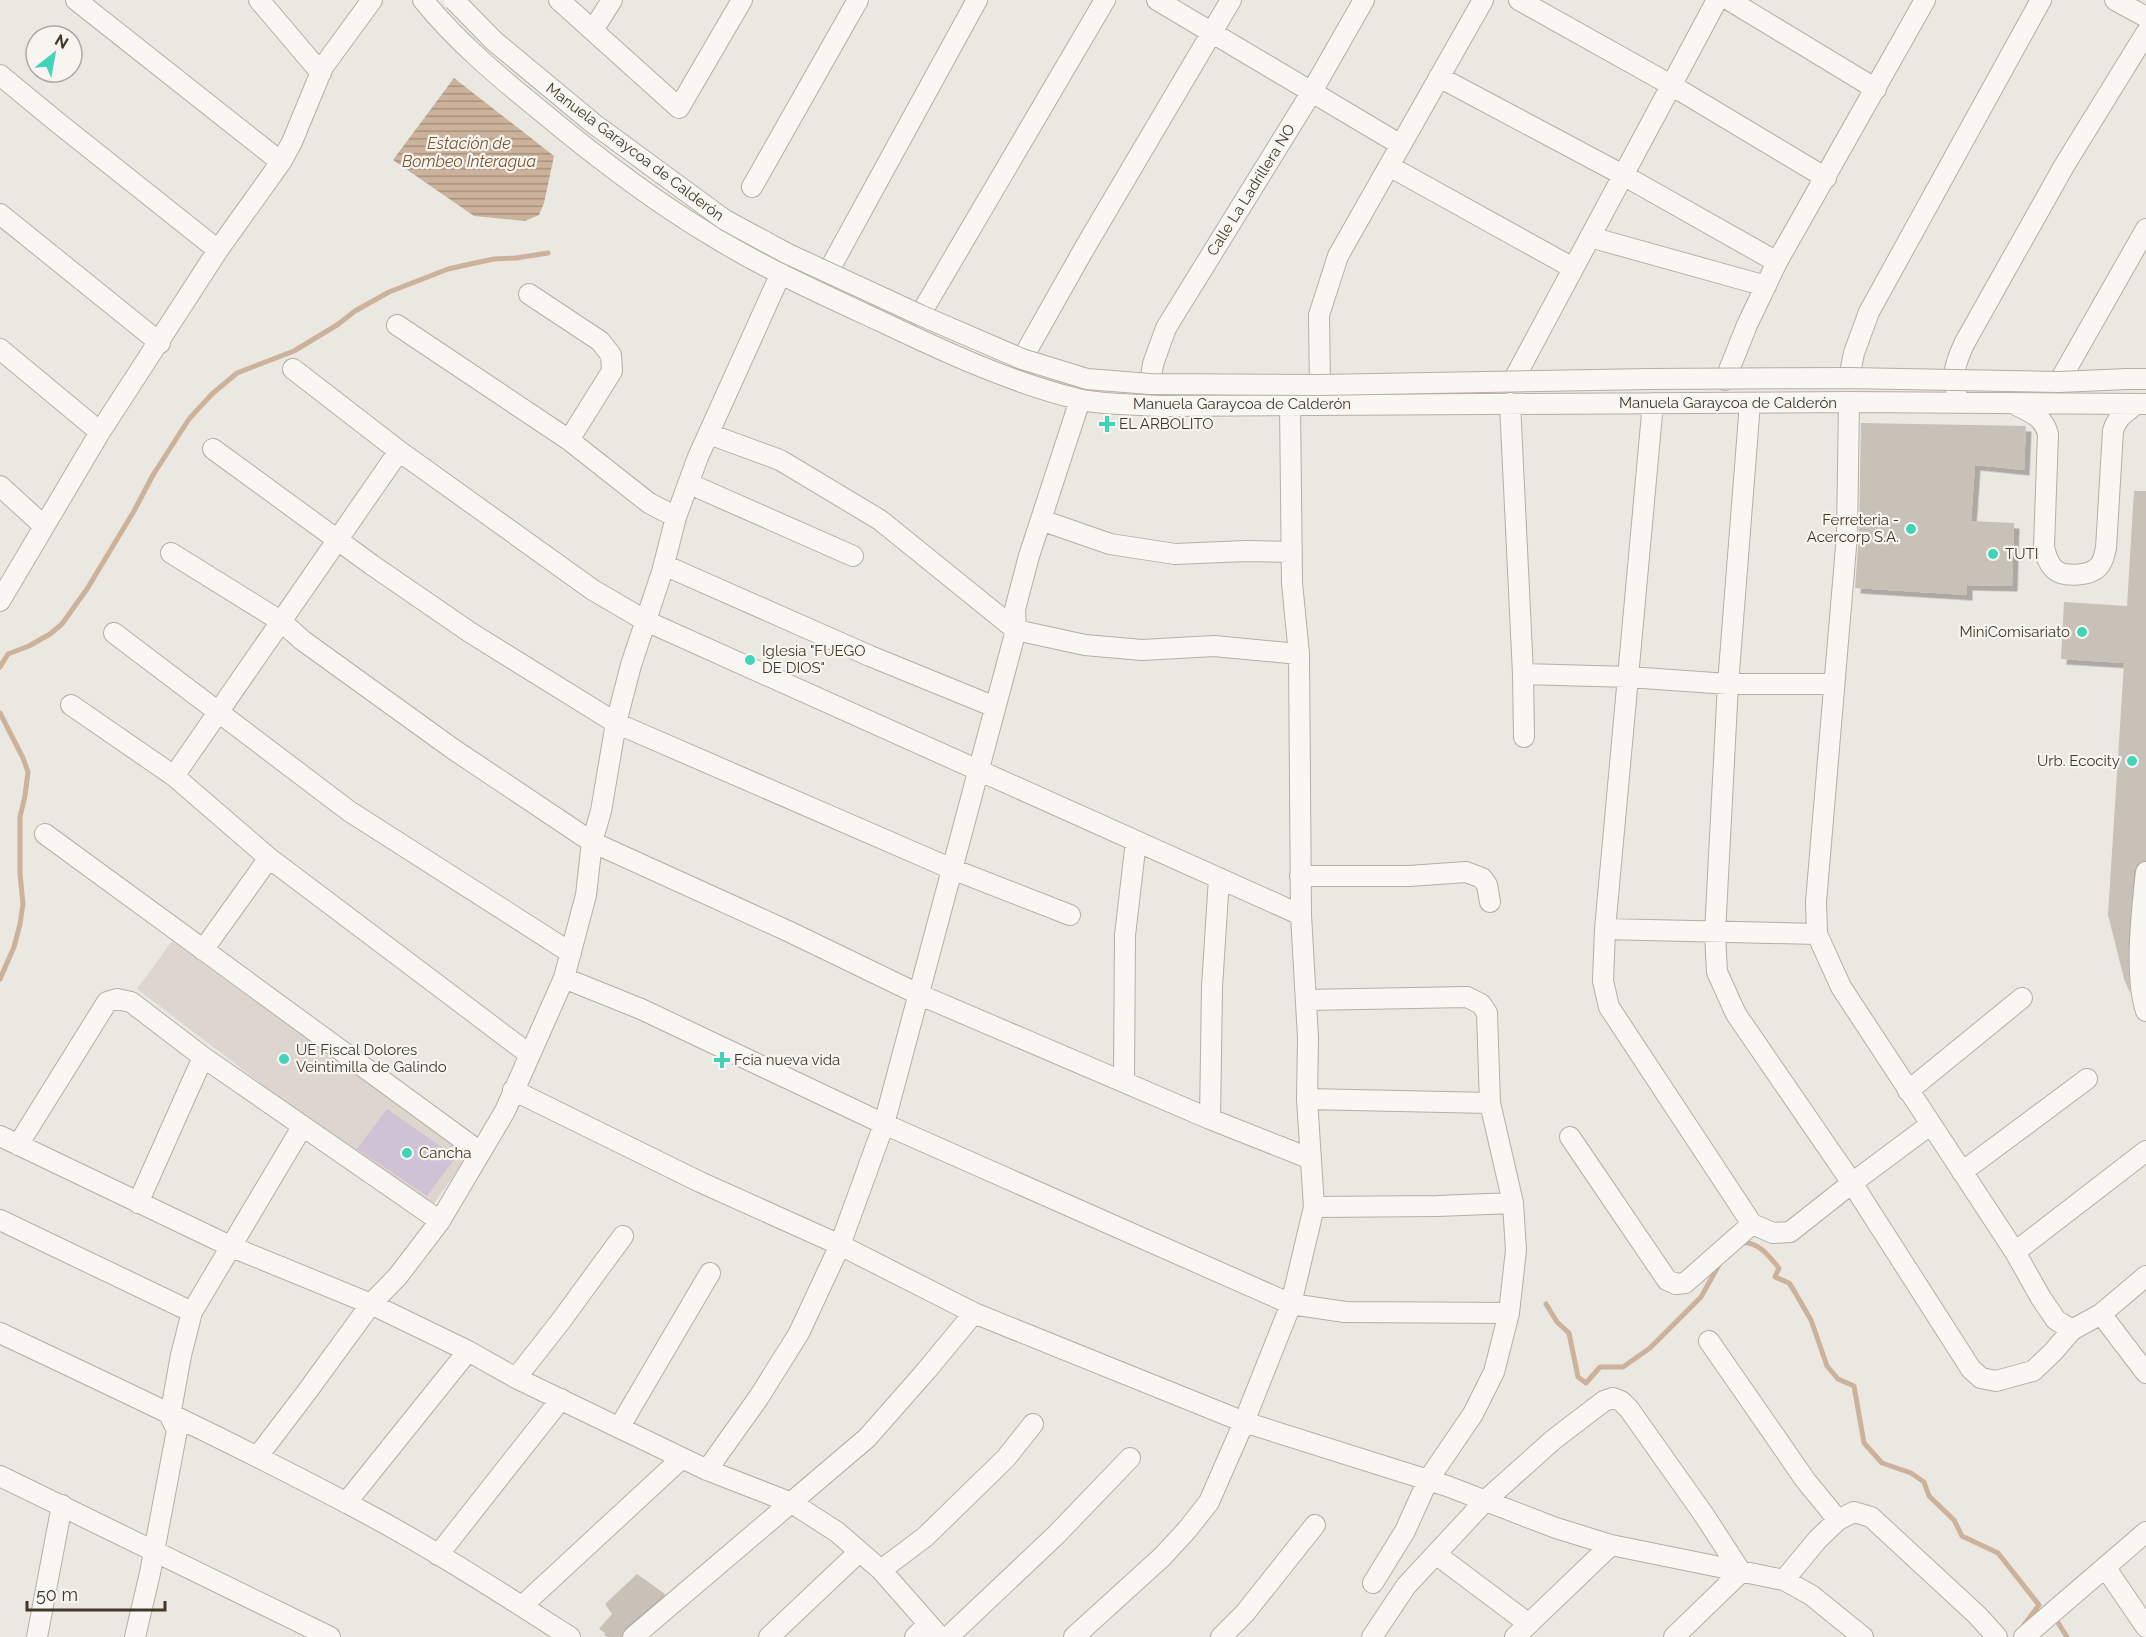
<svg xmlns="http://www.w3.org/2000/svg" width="2146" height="1637" viewBox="0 0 2146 1637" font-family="Raleway,sans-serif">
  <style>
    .built { fill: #ddd6cf }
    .green { fill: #cfc2d5 }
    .water { fill: url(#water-rules) }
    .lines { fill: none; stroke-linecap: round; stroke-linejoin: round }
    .stream { stroke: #ccb29b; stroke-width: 5 }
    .building { fill: #c8c1b8; filter: url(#shadow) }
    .minor-casing { stroke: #b5afa6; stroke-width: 22 }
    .minor { stroke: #f9f7f4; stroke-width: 20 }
    .minor-bridge-casing { stroke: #b5afa6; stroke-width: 22; stroke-linecap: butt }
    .minor-bridge { stroke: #f9f7f4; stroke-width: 20 }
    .poi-dot { fill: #40d5b9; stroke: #f8f5f1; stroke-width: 2 }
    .labels { text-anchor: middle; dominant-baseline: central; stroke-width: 4.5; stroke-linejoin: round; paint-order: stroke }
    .street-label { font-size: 15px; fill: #433828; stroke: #f8f5f1 }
    .poi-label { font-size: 15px; fill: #433828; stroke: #f8f5f1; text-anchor: start }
    .water-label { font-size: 16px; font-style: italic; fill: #7a5630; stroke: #f8f5f1 }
  </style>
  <defs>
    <pattern id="water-rules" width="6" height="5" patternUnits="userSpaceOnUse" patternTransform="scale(1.5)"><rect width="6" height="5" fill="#ccb29b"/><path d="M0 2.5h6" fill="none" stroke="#a7927e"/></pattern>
    <filter id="shadow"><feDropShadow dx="5.5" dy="5.5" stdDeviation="0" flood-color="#0004"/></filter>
  </defs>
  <rect width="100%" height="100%" fill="#ebe7e1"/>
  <path class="built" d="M175 937 468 1156 432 1206 321 1129 137 989Z"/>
  <path class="green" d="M387 1109 456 1157 427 1196 357 1149Z"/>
  <path class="water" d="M454 78 554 156 544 203 539 215 525 221 474 216 393 160Z"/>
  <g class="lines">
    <path class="stream" d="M0 667 8 654 29 646 50 634 62 624 87 589 134 511 153 475 189 419 212 394 237 373 294 351 337 325 355 311 389 292 448 269 475 263 494 259 516 258 548 253
      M0 713 23 758 28 772 25 796 20 817V874L23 904 20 924 14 947 0 979
      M1741 1243C1758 1241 1769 1256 1779 1268L1775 1277 1789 1283 1793 1289 1811 1320 1827 1366 1838 1379 1854 1386 1864 1443 1882 1463 1911 1473 1924 1482 1929 1496 1954 1520 1962 1536 1998 1553 2039 1605 2024 1625 2027 1624
      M1546 1304 1557 1322 1569 1333 1578 1377 1586 1383 1600 1367H1623L1650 1348 1701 1297 1720 1263
      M2052 1619 2057 1621 2067 1637"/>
  </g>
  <path class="building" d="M1861 423 2026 426 2024 470 1975 465 1971 521 2014 523 2012 586 1967 585V595L1855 588 1859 535Z
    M2134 491H2146V860L2137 864 2134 871 2128 942 2130 993 2124 979 2108 915 2124 663 2061 659 2064 602 2127 606Z
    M637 1574 665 1594 625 1628 621 1637H611L599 1629 612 1614 605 1604Z"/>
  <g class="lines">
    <g class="minor-casing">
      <path id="minor" d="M76 0 281 162
        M259 0 321 73
        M423 0C457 42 500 78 542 112 596 157 653 201 714 237 766 269 824 295 880 321 943 351 1009 382 1078 399 1101 405 1135 404 1159 406L1849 402 2146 404
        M559 0 679 108 742 0
        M1157 0 1401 145
        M1519 0 1671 85 1826 178
        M1729 0 1876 89
        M2115 0 2146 17
        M593 30 612 0
        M0 75 57 122 218 250
        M1439 77 1623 175 1777 262
        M1389 166 1573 268
        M752 187 858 0
        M0 214 160 343
        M1590 237 1766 286
        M828 272 977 0
        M529 294 600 341 611 355 612 371 569 440
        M920 315 1105 0
        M397 325 569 440 649 503 676 517
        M0 349 100 432
        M1022 359 1084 249 1231 0
        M293 369 399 451 593 590 646 621 1301 915
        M1849 378 1854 353 1869 312 2041 0
        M2127 379H2146
        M1725 380 1747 325 1777 262 1925 0
        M1513 381 1717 0
        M2059 382 2146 229
        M1150 384 1153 364 1166 328 1311 93 1364 0
        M1320 385 1319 315 1338 256 1483 0
        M1957 396C1952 373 1955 364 1964 344L2064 166 2146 33
        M1849 402 1847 535 1816 902 1817 934 1841 987 2015 1252 2041 1298 2056 1320 2072 1330 2101 1314 2146 1373
        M1510 403 1523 674 1524 737
        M1653 403 1605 929 1603 981 1609 1007 1752 1224
        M1750 403 1728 684 1715 933 1717 972 1736 1014 1852 1183 1971 1369 1981 1378 1996 1381 2033 1371 2053 1352 2072 1330
        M2016 405C2030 412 2044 417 2048 434L2044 547C2046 556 2048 563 2054 569 2064 578 2091 576 2099 566 2104 561 2104 554 2106 548L2113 431C2116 418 2126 412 2136 404
        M709 434 780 460 880 520 1016 630 1085 645 1142 650 1214 646 1299 654
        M213 449 372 565 471 633 616 723 952 869 1070 915
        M690 484 853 556
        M0 486 44 526
        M1041 520 1110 544 1175 554 1246 551 1292 552
        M171 553 282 622 302 640 453 749 592 842 790 932 918 994 1210 1119 1311 1159
        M664 565 870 656 995 707
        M0 601 100 432 218 250 281 162 292 142 323 67 372 0
        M114 633 349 811 571 953
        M1523 674 1629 677 1728 684H1834
        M71 705 174 776 269 858 529 1054
        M174 776 399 451
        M45 834 480 1152
        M2146 872C2142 909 2134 976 2146 1011
        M1300 876H1409L1466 872 1482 878 1487 885 1490 902
        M1605 929 1817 934
        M203 950 269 858
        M564 978 641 1009 884 1124 1291 1304 1345 1312 1509 1313
        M1306 1000 1467 997 1481 1004 1487 1013 1490 1103 1513 1203 1516 1250 1509 1313 1494 1372 1473 1414 1428 1480 1405 1531 1373 1583
        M1124 1081 1125 935 1136 841
        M513 1090 700 1182 840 1245 974 1313 1244 1422 1447 1486 1556 1528 1611 1545 1784 1580 1811 1595 1863 1637
        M1908 1091 2022 998
        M1307 1099 1490 1103
        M1210 1119 1212 987 1219 878
        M0 1136 232 1247 371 1304 468 1351 516 1378 707 1470 792 1503 837 1532 881 1570 940 1637
        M1570 1137 1667 1280 1676 1284 1685 1283 1752 1224 1773 1233 1790 1232 1852 1183 1930 1125
        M18 1145 107 1002 117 999 131 1002 203 1057 440 1221
        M1962 1172 2087 1079
        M138 1203 203 1057
        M1314 1207 1437 1206 1513 1203
        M0 1220 192 1312
        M2015 1252 2146 1151
        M2101 1314 2146 1276
        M0 1333C121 1390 242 1447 360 1510 432 1548 501 1593 570 1637
        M1709 1341 1806 1481 1838 1520 1854 1512 1871 1517 1977 1615 1997 1637
        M516 1378 560 1322 623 1236
        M619 1428 710 1273
        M258 1456 306 1393 371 1304 398 1276 440 1221 505 1111 564 978 586 895 592 842 601 811 616 723 631 665 662 572 676 517 698 457 781 273
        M707 1470 759 1397 799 1333 840 1245 884 1124 1016 630 1015 609 1029 556 1080 400
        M0 1476 330 1637
        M346 1503 468 1351
        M438 1555 561 1399
        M1437 1555 1529 1624
        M2105 1567 2146 1627
        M881 1570 925 1537 1006 1458 1033 1424
        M1784 1580 1818 1539 1838 1520
        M522 1606 682 1458
        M37 1637 62 1505
        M135 1637 150 1573 177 1430 170 1416 181 1355 192 1312 302 1127
        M633 1637 867 1438 926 1371 974 1313
        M769 1637 859 1552
        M915 1637 928 1624
        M948 1637 1056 1535 1130 1458
        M1074 1637 1162 1557 1187 1530 1209 1502 1244 1422 1291 1304 1314 1207 1307 1099 1308 1038 1301 915 1299 654 1292 583 1290 406
        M1221 1637 1245 1613 1315 1525
        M1372 1637 1406 1586 1486 1500 1553 1440 1604 1401 1613 1398 1621 1401 1629 1409 1704 1515 1741 1572 1674 1637
        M1515 1637 1611 1545
        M2024 1637 2146 1532"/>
    </g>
    <use href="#minor" class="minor"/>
    <g class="minor-bridge-casing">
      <path id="minor-bridge" d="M454 0 494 41 594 124 725 220 788 254 920 315 1022 359 1087 379 1150 384 1320 385 1649 379 1849 378 2059 382 2127 379"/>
    </g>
    <use href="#minor-bridge" class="minor-bridge"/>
  </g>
  <g class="poi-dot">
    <path d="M1104 415h6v6h6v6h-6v6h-6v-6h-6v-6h6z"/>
    <circle cx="1911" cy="529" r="6"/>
    <circle cx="1993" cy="554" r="6"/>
    <circle cx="2082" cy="632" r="6"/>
    <circle cx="750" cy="660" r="6"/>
    <circle cx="2132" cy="761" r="6"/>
    <circle cx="284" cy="1059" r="6"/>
    <path d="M719 1051h6v6h6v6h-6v6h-6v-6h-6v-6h6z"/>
    <circle cx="407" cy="1153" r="6"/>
  </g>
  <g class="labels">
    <g class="street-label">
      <text transform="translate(635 152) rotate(37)">Manuela Garaycoa de Calderón</text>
      <text transform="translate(1251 190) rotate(-58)">Calle La Ladrillera NO</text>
      <text x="1728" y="403">Manuela Garaycoa de Calderón</text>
      <text x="1242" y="404">Manuela Garaycoa de Calderón</text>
    </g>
    <g class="poi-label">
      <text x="1119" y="424">EL ARBOLITO</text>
      <text x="1899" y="520" text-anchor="end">Ferreteria -<tspan x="1899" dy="17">Acercorp S.A.</tspan></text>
      <text x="2005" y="554">TUTI</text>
      <text x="2070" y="632" text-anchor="end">MiniComisariato</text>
      <text x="762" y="651">Iglesia "FUEGO<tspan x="762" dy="17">DE DIOS"</tspan></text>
      <text x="2120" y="761" text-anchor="end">Urb. Ecocity</text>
      <text x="296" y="1050">UE Fiscal Dolores<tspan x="296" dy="17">Veintimilla de Galindo</tspan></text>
      <text x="734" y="1060">Fcia nueva vida</text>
      <text x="419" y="1153">Cancha</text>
    </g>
    <g class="water-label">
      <text x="469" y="143">Estación de<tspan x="469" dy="18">Bombeo Interagua</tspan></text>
    </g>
  </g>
  <g transform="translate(54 54) rotate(31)"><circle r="28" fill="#f8f5f1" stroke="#b0a9a1" stroke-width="1.5"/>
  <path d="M0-4.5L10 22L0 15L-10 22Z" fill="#40d5b9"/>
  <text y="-9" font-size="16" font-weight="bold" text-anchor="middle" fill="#433828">N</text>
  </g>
  <path d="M27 1601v9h138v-9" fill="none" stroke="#433828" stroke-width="3"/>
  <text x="36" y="1601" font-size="18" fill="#433828" stroke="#f8f5f1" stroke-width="4.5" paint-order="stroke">50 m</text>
</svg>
